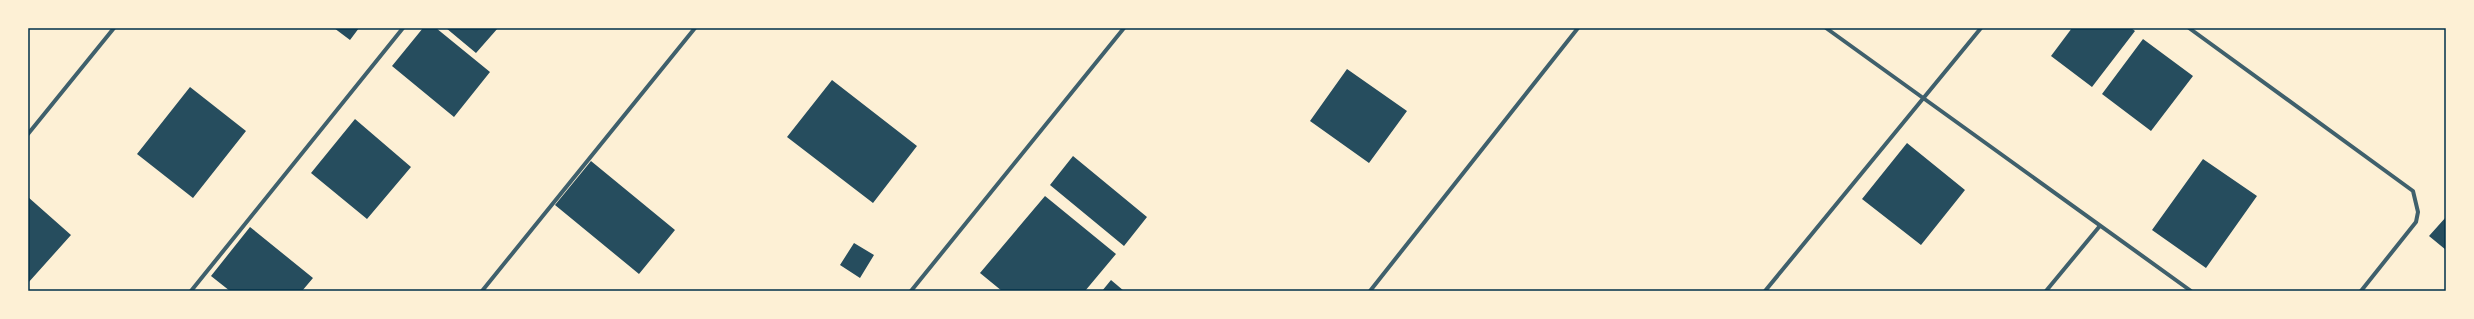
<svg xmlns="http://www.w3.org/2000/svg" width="2474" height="319" viewBox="0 0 2474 319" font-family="'Asap Condensed',sans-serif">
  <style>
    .building { fill: #264d5e }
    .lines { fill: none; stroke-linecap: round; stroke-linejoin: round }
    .minor { stroke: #3f606c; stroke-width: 4 }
    .neatline { fill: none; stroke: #003049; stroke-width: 1.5 }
  </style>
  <rect width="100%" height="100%" fill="#fdf0d5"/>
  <path class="building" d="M334 28H359L350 40Z
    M423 28H436L490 72 454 117 392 66Z
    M446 28H498L476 53Z
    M2072 28H2131L2135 31 2092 87 2051 56Z
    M2143 39 2193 76 2151 131 2102 94Z
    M1347 69 1407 111 1369 163 1310 121Z
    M832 80 917 146 873 203 787 137Z
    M190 87 246 131 193 198 137 154Z
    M355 119 411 167 367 219 311 173Z
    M1907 143 1965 190 1921 245 1862 199Z
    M1073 156 1147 217 1124 246 1050 185Z
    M2203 159 2257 196 2206 268 2152 230Z
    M591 161 675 230 639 274 555 205Z
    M1045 196 1116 254 1085 291H1002L980 273Z
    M28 197 71 235 28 283Z
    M2446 217V250L2429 236Z
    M250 227 313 278 302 291H230L211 276Z
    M854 243 874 255 860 278 840 265Z
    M1111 280 1124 291H1102Z"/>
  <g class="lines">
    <path class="minor" d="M1826 28 2191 291
      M2189 28 2413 191 2418 212 2416 222 2361 291
      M28 134 114 28
      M191 291 403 28
      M482 291 695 28
      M911 291 1124 28
      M1370 291 1578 28
      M1765 291 1981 28
      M2046 291 2099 227"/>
  </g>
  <rect width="2474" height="319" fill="none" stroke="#fdf0d5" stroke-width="58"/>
  <rect x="29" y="29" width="2416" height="261" class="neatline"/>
</svg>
